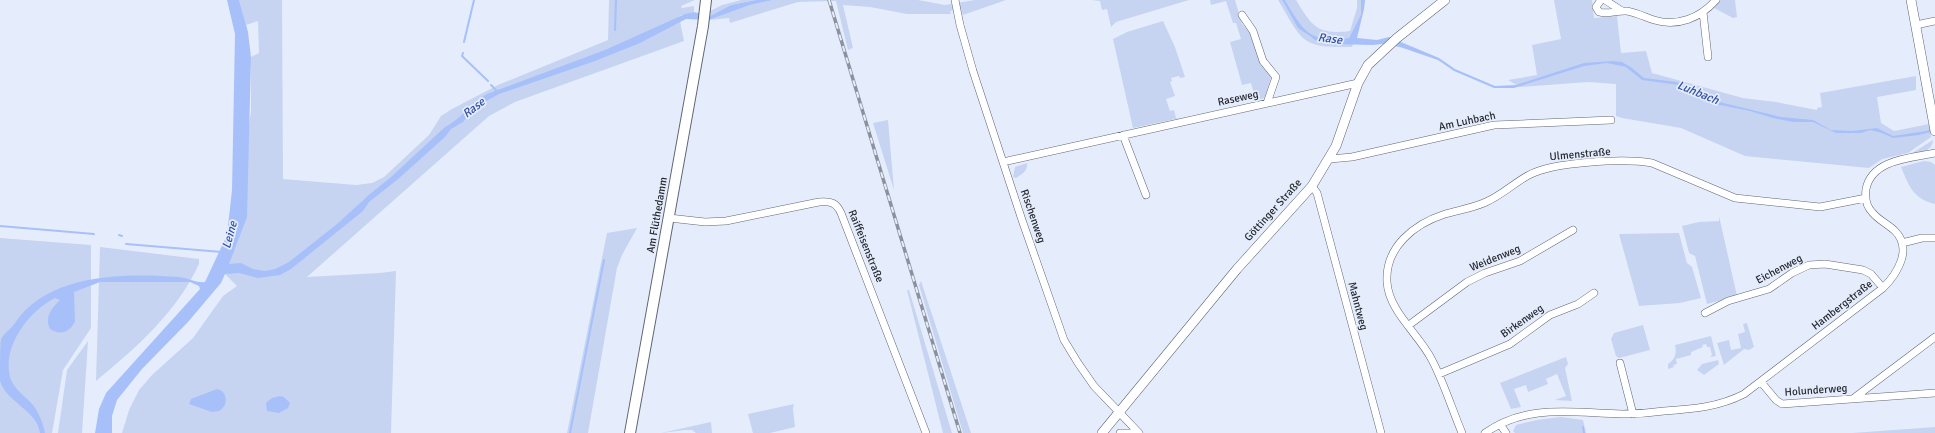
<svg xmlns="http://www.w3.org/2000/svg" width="1935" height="433" viewBox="0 0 1935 433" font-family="Signika,sans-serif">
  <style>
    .green { fill: #c6d4f1 }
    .water { fill: #a7c0fa }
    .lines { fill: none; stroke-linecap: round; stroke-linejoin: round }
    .stream { stroke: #a7c0fa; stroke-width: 2 }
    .minor-casing { stroke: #5f6573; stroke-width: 8 }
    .tertiary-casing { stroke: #5f6573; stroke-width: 10 }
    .secondary-casing { stroke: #5f6573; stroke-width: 12 }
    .minor { stroke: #fff; stroke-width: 7 }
    .tertiary { stroke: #fff; stroke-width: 9 }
    .secondary { stroke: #fff; stroke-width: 10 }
    .rail-casing { stroke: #8c929d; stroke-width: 3.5 }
    .rail { stroke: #e5edfd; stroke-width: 2; stroke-dasharray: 6; stroke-linecap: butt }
    .labels { text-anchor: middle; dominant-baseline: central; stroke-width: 3.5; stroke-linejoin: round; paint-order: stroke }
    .street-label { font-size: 11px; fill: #272a30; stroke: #e5edfd }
    .water-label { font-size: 12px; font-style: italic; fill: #3350a4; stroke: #e5edfd }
  </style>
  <rect width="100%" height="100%" fill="#e5edfd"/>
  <path class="green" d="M239 0H282L283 179 356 185 372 183 384 177 429 135 441 116 452 109 498 85 608 40 609 0H695L681 6 682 8 694 6V12L679 16 684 41 515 102 489 116 307 277 380 273 396 271 391 433H122L129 410 139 390 152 375 193 338 223 296 237 286 225 274 251 112V57L259 53 258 21 246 25Z
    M741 0H756L731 5 710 16V11L722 5Z
    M773 0H918L945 5 975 0H1006L963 15 961 9 950 11 951 14H907L870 7 843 5 853 48 848 50 836 1 798 2 730 23 729 18 709 20 750 5Z
    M1091 0H1189L1116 22 1111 27 1107 9 1102 10 1100 1Z
    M1210 0H1235L1242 24 1253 36 1260 64 1270 72 1271 77 1265 98 1256 100 1251 83 1242 85 1230 42 1241 39 1236 23H1233L1226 1 1211 5Z
    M1278 0H1282C1303 38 1309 43 1353 44L1352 47C1301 48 1303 42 1278 0Z
    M1285 0H1296C1312 26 1317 35 1350 31L1357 8V0H1361V14L1349 38C1310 43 1304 32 1285 0Z
    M1554 0H1592L1594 18 1617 16 1621 53 1646 51 1652 73 1743 98 1776 102 1817 110V108L1822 107 1820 93 1916 76V90L1877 97 1881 123 1894 131 1929 124 1931 137 1908 153 1882 159 1869 168 1745 156 1681 128 1622 118 1616 116V84L1588 82 1520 87 1508 80 1537 75 1532 45 1561 39Z
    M1721 0H1735L1737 17 1733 18 1714 8Z
    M1163 21 1175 47 1185 77 1180 78 1179 76 1171 78 1172 81 1170 82 1175 96 1166 99 1170 111 1174 110 1176 118H1180L1133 128 1113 39 1127 32Z
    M888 120 894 190 873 123Z
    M1933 140C1932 152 1919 153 1909 155Z
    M1924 161 1931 162 1935 165V204C1913 199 1909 186 1901 167Z
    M1027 163C1028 171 1022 174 1016 178L1013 177 1015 167Z
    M1719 216 1737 296 1707 304 1695 256 1689 253 1682 226 1699 222 1719 221Z
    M637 228 622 255 617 268 588 433H567L607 233Z
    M1679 233 1687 263 1692 267 1701 298 1680 303 1639 306 1619 234Z
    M0 238 91 245V328L63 370 52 433H0Z
    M100 247 199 259V264C177 312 136 348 96 381Z
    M921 281 971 433H963L919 285Z
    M907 290H909L952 433H943Z
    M1747 323 1754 347 1749 350 1744 349 1724 365 1717 343 1729 340 1731 350 1741 348 1738 334 1745 332 1743 324Z
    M1643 325 1650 350 1619 358 1616 356 1611 339 1614 333Z
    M1711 336 1716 356 1710 357 1712 355 1710 347H1707L1706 344 1702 345 1703 347 1691 352V355L1676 359 1677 364 1673 365 1674 367 1668 369V364C1675 360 1677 353 1675 345Z
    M88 341 82 433H58L67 370Z
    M1566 357 1568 364 1565 368 1572 401 1555 400 1566 396 1557 374 1546 379 1548 384 1528 392 1526 385 1514 389 1521 407 1511 409 1500 383Z
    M1718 360 1719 364 1704 375 1697 370 1702 364Z
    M794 404 793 409 795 427 770 433H753L748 414Z
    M1561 417 1583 420 1586 433H1515L1513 431 1516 425 1537 420Z
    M711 422 712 433H696L692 430H685L661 433Z
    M1935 427V433H1852Z"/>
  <path class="water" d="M227 0H239L248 32 251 57 247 217 229 264 241 263 253 269 265 271 275 269 289 262 337 224 370 194 391 177 445 127C461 119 471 103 487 94L605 50 685 14 694 12 710 16 731 5 756 0H773L750 5 709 20 686 19 640 43 595 61 499 94 477 106 463 122 451 129 445 137 397 180 369 202 363 211 291 269 280 275 258 278 239 273 225 274 221 283 188 322 142 369 117 400 112 416V433H95L99 409 106 393 200 289 199 286 190 282H100L74 292 75 322C69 332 61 336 50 329 44 317 52 308 60 300L55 298C29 311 0 348 11 380 16 391 25 396 33 405 39 413 43 423 45 433H40C37 410 7 403 0 381 0 375 0 344 1 339 5 332 11 329 15 323 48 273 125 273 179 277 189 278 195 283 205 282L227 235 232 190 235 34Z
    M1282 0H1285C1304 32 1310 43 1349 38L1361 14V0H1365L1364 9 1357 38 1377 40 1389 37 1439 58 1455 69 1495 86 1516 85 1584 63 1613 61 1622 62 1632 68 1644 78 1677 82 1707 99 1781 117 1813 120 1831 130 1852 131 1877 128 1893 136 1926 131 1935 128V131L1919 135 1893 138 1882 133 1870 130 1861 133H1836L1813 122H1793L1773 118 1750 111 1710 103 1679 85 1642 80 1626 67 1607 63 1584 66 1514 88H1494L1454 71 1438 60 1400 47 1382 44 1373 45 1330 44 1315 40 1298 28Z
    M217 389 222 391C228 398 227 406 219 411L212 412 189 404 191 399Z
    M280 396 284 397 290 403 288 408 279 413 267 411 266 403 272 398Z"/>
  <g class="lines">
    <path class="stream" d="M615 30 616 0
      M464 42 474 0
      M463 53 462 56 488 81
      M491 85 498 92
      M0 226 94 234
      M119 235 122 236
      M126 244 222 252
      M1583 427 1584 433
      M570 433 604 260"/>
    <g class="minor-casing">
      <path id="minor" d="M955 0 960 25 973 71 1022 220 1064 340 1078 363 1094 386 1139 433
        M1601 0 1596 7 1599 12C1608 15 1618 10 1627 11 1637 13 1645 17 1654 20 1678 27 1700 18 1716 0
        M1605 0 1622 11
        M1703 12 1708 57
        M1242 15 1253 31 1263 61 1276 77 1267 103
        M1916 25 1935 21
        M1123 135 1146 195
        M1330 159 1352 157 1494 125 1611 120
        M1003 162 1358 83
        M1312 186 1317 193 1381 433
        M669 218 705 222 726 221 819 202C830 201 836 202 841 213L926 433
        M1902 243 1922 238H1935
        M1705 313 1728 301 1769 289 1792 273 1809 265 1825 264 1863 270 1871 274 1883 288
        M1409 325 1467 282 1485 273 1520 261 1573 230
        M1620 363 1633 414
        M1439 374 1510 344 1550 315 1578 304 1594 293
        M1761 382 1776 400 1782 404 1935 393
        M1854 398 1935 337
        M1500 424 1506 433
        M1120 433H1130
        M1462 433C1452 409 1444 383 1432 360 1419 334 1389 312 1387 282 1385 247 1414 224 1445 214 1459 210 1473 208 1486 202 1502 195 1514 183 1529 175 1553 162 1624 158 1652 163L1735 198 1820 207 1866 198
        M1485 433C1528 403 1573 413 1622 414 1636 414 1650 413 1664 411 1693 409 1719 407 1744 394L1883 288C1897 274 1913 249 1895 231 1888 224 1878 220 1872 212 1866 206 1865 197 1866 189 1872 159 1911 158 1935 153"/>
    </g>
    <g class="tertiary-casing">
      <path id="tertiary" d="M1911 0 1935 131
        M1102 433 1237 269 1312 186 1336 146 1358 83 1368 65 1397 38 1445 0"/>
    </g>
    <g class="secondary-casing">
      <path id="secondary" d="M630 433 703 26 706 0"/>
    </g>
    <use href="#minor" class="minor"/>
    <use href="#tertiary" class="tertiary"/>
    <use href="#secondary" class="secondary"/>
    <g class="rail-casing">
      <path id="rail" d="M829 0 960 433"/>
    </g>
    <use href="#rail" class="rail"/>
  </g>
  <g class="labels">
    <g class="street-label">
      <text transform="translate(1238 98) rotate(-12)">Raseweg</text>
      <text transform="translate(1467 121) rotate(-12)">Am Luhbach</text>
      <text transform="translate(1580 154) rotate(-5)">Ulmenstraße</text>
      <text transform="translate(1273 210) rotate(-48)">Göttinger Straße</text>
      <text transform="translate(657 215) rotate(-80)">Am Flüthedamm</text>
      <text transform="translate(1033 216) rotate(71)">Rischenweg</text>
      <text transform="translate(866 246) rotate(68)">Raiffeisenstraße</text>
      <text transform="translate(1495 258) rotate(-22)">Weidenweg</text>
      <text transform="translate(1779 269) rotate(-28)">Eichenweg</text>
      <text transform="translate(1842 305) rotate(-38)">Hambergstraße</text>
      <text transform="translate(1358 306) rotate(75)">Mahntweg</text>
      <text transform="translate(1522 321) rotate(-35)">Birkenweg</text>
      <text transform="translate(1816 390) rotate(-4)">Holunderweg</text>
    </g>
    <g class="water-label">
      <text transform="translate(1330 39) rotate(7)">Rase</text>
      <text transform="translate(1698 93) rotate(22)">Luhbach</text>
      <text transform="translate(474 108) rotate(-38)">Rase</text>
      <text transform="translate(230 235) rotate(-75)">Leine</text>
    </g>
  </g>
</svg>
